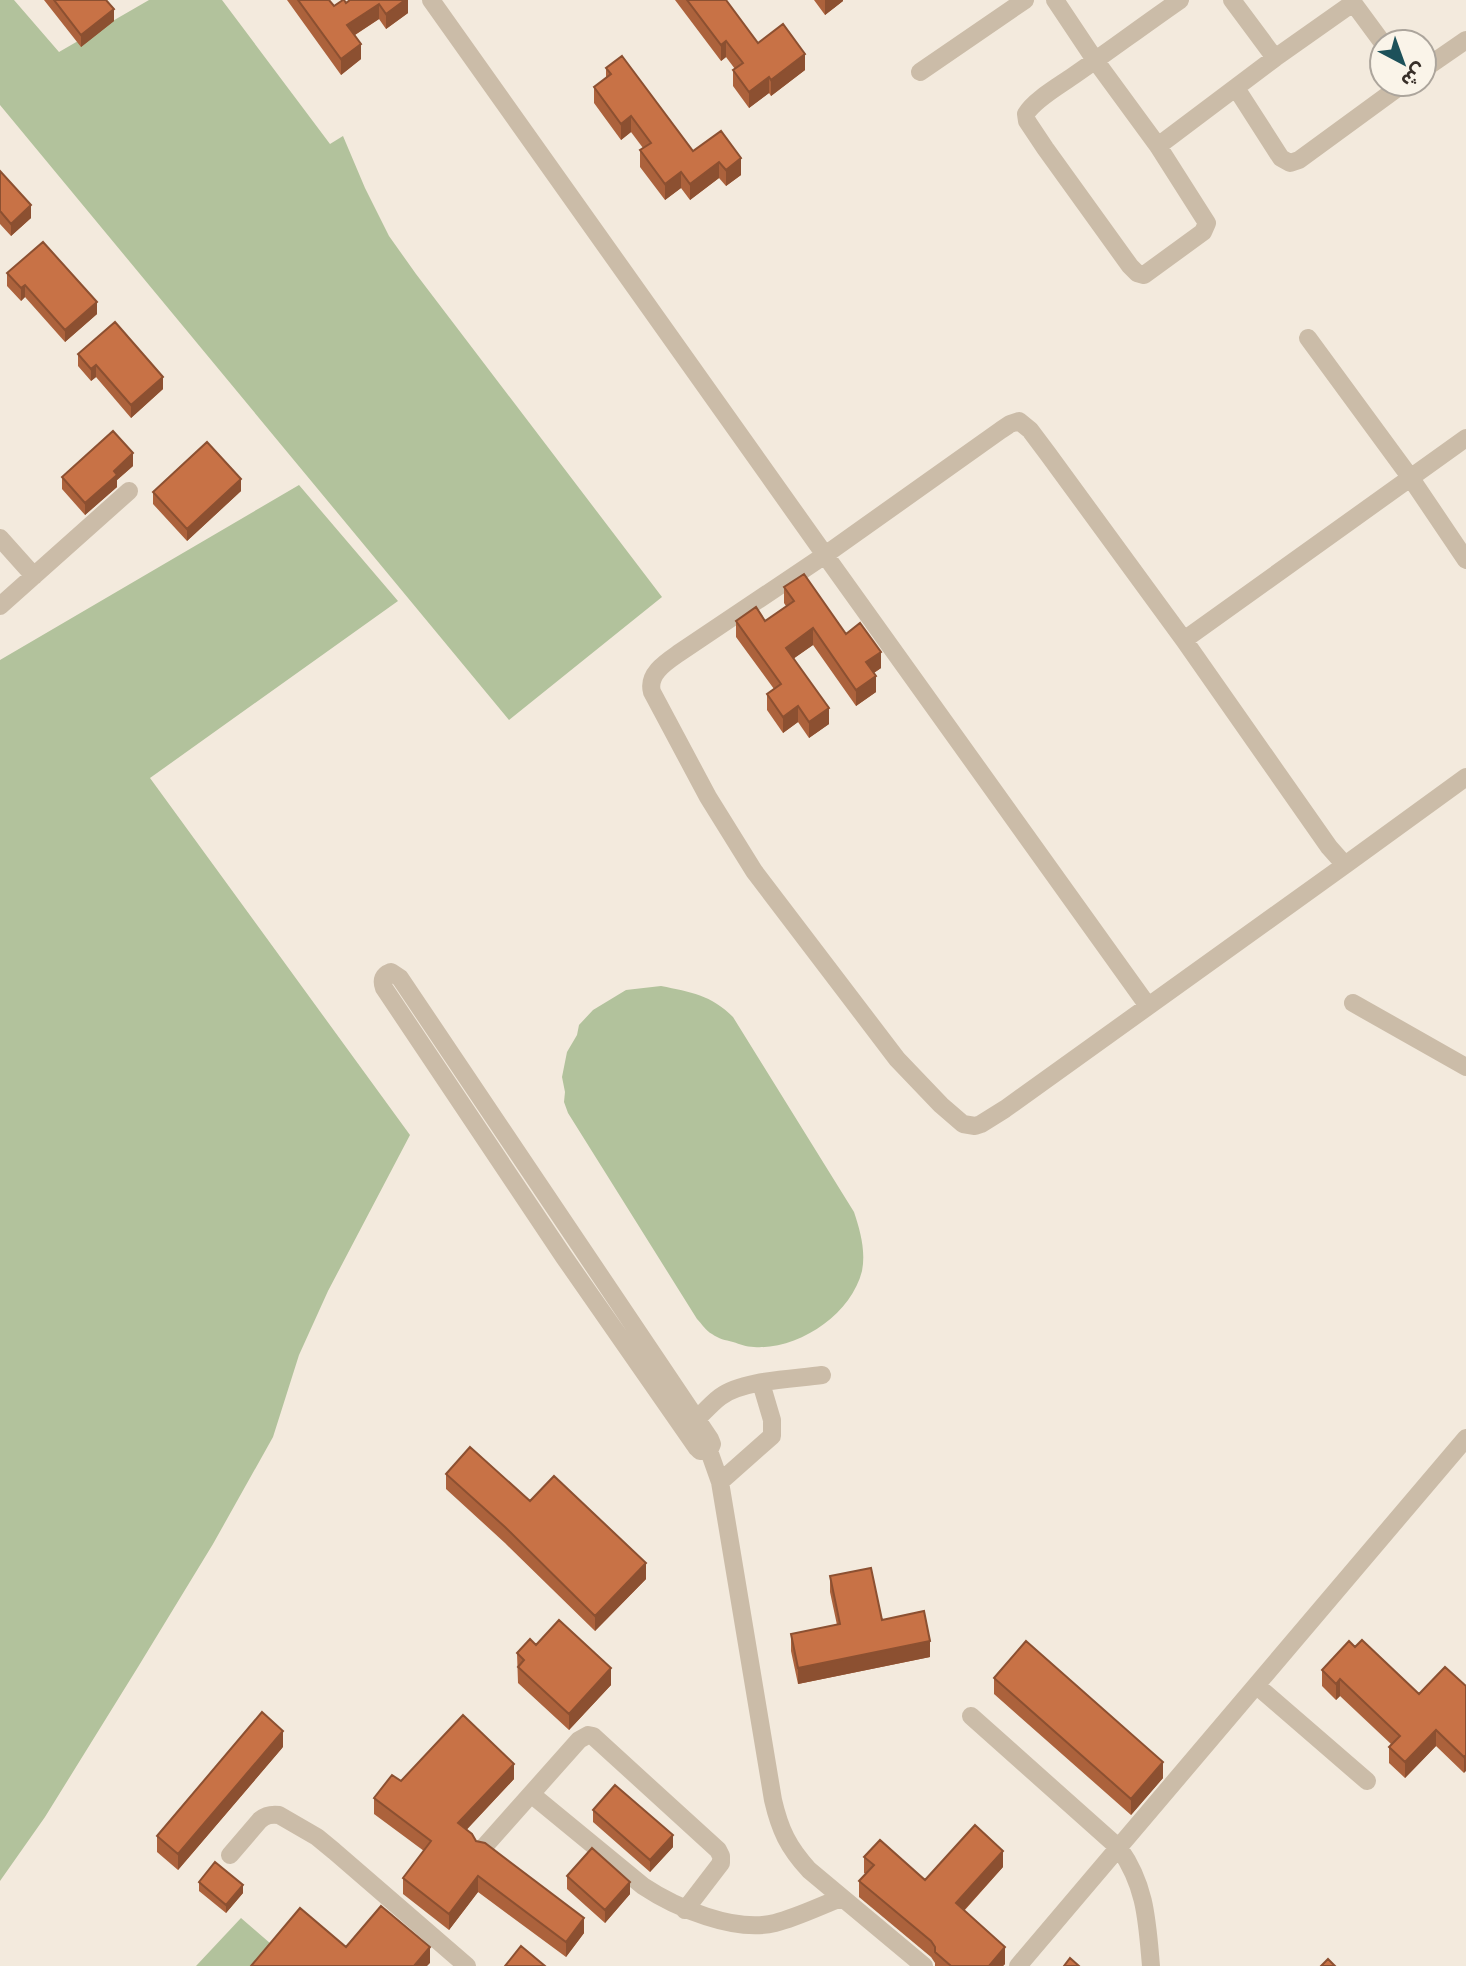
<svg xmlns="http://www.w3.org/2000/svg" width="1466" height="1966" viewBox="0 0 1466 1966" font-family="'Fira Sans Condensed','Noto Sans Arabic',sans-serif">
  <style>
    .green { fill: #b2c29c }
    .lines { fill: none; stroke-linecap: round; stroke-linejoin: round }
    .minor { stroke: #cbbca8; stroke-width: 18 }
    .wall { fill: #ac623c }
    .shaded-wall { fill: #8c5031 }
    .building { fill: #c87246; stroke: #8c5031; stroke-width: 2 }
  </style>
  <rect width="100%" height="100%" fill="#f3eadd"/>
  <path class="green" d="M0 0H14L59 52 149 0H222L330 144 343 136 365 188 389 236 416 274 662 597 509 720 0 105Z
    M299 485 398 601 150 778 410 1135 328 1291 299 1355 273 1437 213 1544 138 1667 45 1817 0 1881V660Z
    M661 986C691 992 711 995 733 1017L854 1212C860 1230 866 1251 862 1271 851 1315 798 1350 754 1347 746 1347 740 1344 733 1342 725 1340 719 1339 712 1334 706 1331 702 1324 697 1319L568 1113 564 1102 565 1092 562 1077 567 1052 577 1035 579 1025 593 1010 626 990Z
    M241 1918 278 1950 264 1966H196Z"/>
  <g class="lines">
    <path class="minor" d="M431 0 825 555 1148 1006
      M1055 0 1095 60 1158 146 1207 223 1203 232 1144 275 1137 273 1130 266 1045 148 1027 121 1026 114C1034 100 1059 86 1073 76 1109 51 1144 25 1180 0
      M1232 0 1275 58
      M1351 0 1382 42
      M1424 69 1466 40
      M920 72 1025 0
      M1236 88 1281 158 1290 163 1299 160 1403 84
      M1158 146 1275 58 1353 3
      M1308 338 1410 477 1466 560
      M1019 421 1030 430 1048 454 1184 640 1329 847 1345 865 1005 1109 981 1124 975 1126 963 1124 941 1105 897 1059 754 871 708 797 652 692C647 674 666 662 679 653L825 555 1001 430 1010 424Z
      M0 538 34 576
      M0 606 129 491
      M1184 640 1466 438
      M1345 865 1466 777
      M391 972 400 978 710 1439 712 1444 709 1451H700L697 1448 564 1257 384 988C381 980 383 975 391 972Z
      M1353 1003 1466 1067
      M697 1419C704 1412 712 1403 720 1397 742 1380 794 1379 822 1375
      M709 1451 720 1482 773 1800C780 1830 788 1847 809 1870L924 1966
      M720 1482 772 1436V1420L761 1383
      M1257 1686 1367 1781
      M971 1716 1119 1848C1146 1886 1147 1921 1151 1966
      M531 1794 643 1886C676 1908 735 1933 775 1923 798 1917 820 1906 841 1898
      M483 1848 579 1740 588 1735 593 1736 718 1850 721 1856V1863L685 1910
      M230 1855 260 1820C266 1815 271 1814 279 1815L317 1837 334 1851 467 1966
      M1018 1966 1466 1438"/>
  </g>
  <path class="wall" d="M44 0H106L114 21 81 47Z
    M287 0H329L334 6 346 3 408 0V13L386 29 379 19 355 35 361 59 341 75Z
    M675 0H726L758 43 805 70 771 96 769 93 749 108 733 86V70L735 69 726 57 721 61Z
    M814 0H843V1L825 15Z
    M606 68 693 151 721 131 741 175 726 186 719 178 690 200 681 188 665 200 640 167V150L643 148 631 132 621 140 594 103V87L606 78Z
    M0 171 31 218 11 236 0 224Z
    M7 273 97 314 65 342 25 297 21 301 7 286Z
    M78 354 163 389 131 418 96 377 91 381 78 366Z
    M133 466 117 480V487L85 515 62 489V477Z
    M241 491 187 541 153 504V492Z
    M784 587 846 634 881 668 874 673 876 692 856 706 813 645 794 658 829 724 809 738 798 722 783 733 767 710V694L774 689 736 637V621H765L786 606 784 603Z
    M446 1474 530 1501 646 1579 595 1631 505 1543 446 1489Z
    M830 1576 882 1620 930 1657 798 1684 791 1651V1634L837 1625 830 1592Z
    M536 1645 611 1685 569 1730 518 1683 517 1653Z
    M1355 1647 1419 1694 1466 1686 1464 1773 1436 1746 1405 1778 1389 1763V1747L1391 1744 1340 1696 1336 1700 1322 1686V1670Z
    M994 1678 1163 1778 1131 1815 994 1694Z
    M283 1747 178 1870 157 1852V1836Z
    M514 1779 466 1830 476 1841 584 1933 566 1957 478 1892 449 1930 403 1894V1878L424 1851 374 1814V1798L401 1781Z
    M593 1810 673 1847 650 1872 593 1822Z
    M864 1857 925 1880 1003 1867 964 1911 1005 1964 1003 1966H935V1963L931 1957 859 1897V1881L866 1874 864 1873Z
    M567 1876 630 1894 605 1923 567 1889Z
    M199 1882 243 1893 226 1913 199 1891Z"/>
  <path class="shaded-wall" d="M405 0H408V13L386 29V14Z
    M825 0H843V1L825 15Z
    M379 4V19L347 40V25Z
    M114 9V21L81 47V35Z
    M726 41V57L721 61V45Z
    M361 44V59L341 75V59Z
    M805 54V70L771 96V80Z
    M769 77V93L749 108V92Z
    M631 116V132L621 140V124Z
    M741 158V175L726 186V170Z
    M719 162V178L690 200V184Z
    M681 172V188L665 200V184Z
    M31 205V218L11 236V224Z
    M25 285V297L21 301V288Z
    M97 302V314L65 342V330Z
    M96 365V377L91 381V369Z
    M163 377V389L131 418V405Z
    M133 453V466L117 480V487L85 515V503L114 471Z
    M241 479V491L187 541V529Z
    M813 628V645L786 664V648Z
    M881 652V668L866 678V662Z
    M876 676V692L856 706V690Z
    M798 706V722L783 733V717Z
    M829 708V724L809 738V722Z
    M646 1563V1579L595 1631V1616Z
    M930 1641V1657L798 1684V1668Z
    M611 1668V1685L569 1730V1714Z
    M1340 1679V1696L1336 1700V1684Z
    M1436 1730V1746L1405 1778V1762Z
    M283 1731V1747L178 1870V1854Z
    M1466 1755V1771L1464 1773V1757Z
    M1163 1762V1778L1131 1815V1799Z
    M514 1764V1779L458 1839V1823Z
    M673 1835V1847L650 1872V1860Z
    M1003 1851V1867L956 1919V1903Z
    M478 1876V1892L449 1930V1914Z
    M630 1882V1894L605 1923V1910Z
    M243 1885V1893L226 1913V1905Z
    M584 1918V1933L566 1957V1942Z
    M430 1947V1963L427 1966H414Z
    M1005 1947V1964L1003 1966H989Z"/>
  <path class="building" d="M54 0H106L114 9 81 35Z
    M298 0H329L334 6 343 0H344L346 3 350 0H405L386 14 379 4 347 25 361 44 341 59Z
    M687 0H726L758 43 783 24 805 54 771 80 769 77 749 92 733 70 743 63 726 41 721 45Z
    M622 56 693 151 721 131 741 158 726 170 719 162 690 184 681 172 665 184 640 150 651 143 631 116 621 124 594 87 611 74 606 68Z
    M0 171 31 205 11 224 0 211Z
    M43 242 97 302 65 330 25 285 21 288 7 273Z
    M115 322 163 377 131 405 96 365 91 369 78 354Z
    M113 431 133 453 114 471 117 475 85 503 62 477Z
    M207 442 241 479 187 529 153 492Z
    M804 574 846 634 860 623 881 652 866 662 876 676 856 690 813 628 786 648 829 708 809 722 798 706 783 717 767 694 781 684 736 621 756 607 765 621 794 601 784 587Z
    M470 1447 530 1501 554 1476 646 1563 595 1616 505 1527 446 1474Z
    M871 1568 882 1620 924 1611 930 1641 798 1668 791 1634 840 1624 830 1576Z
    M559 1620 611 1668 569 1714 518 1667 524 1660 517 1653 530 1639 536 1645Z
    M1362 1640 1419 1694 1445 1667 1466 1686V1755L1464 1757 1436 1730 1405 1762 1389 1747 1400 1736 1340 1679 1336 1684 1322 1670 1349 1641 1355 1647Z
    M1026 1641 1163 1762 1131 1799 994 1678Z
    M262 1712 283 1731 178 1854 157 1836Z
    M463 1715 514 1764 458 1823 472 1834 476 1841 485 1843 584 1918 566 1942 478 1876 449 1914 403 1878 431 1841 374 1798 392 1775 401 1781Z
    M615 1785 673 1835 650 1860 593 1810Z
    M975 1825 1003 1851 956 1903 1005 1947 989 1966H951L935 1952V1947L931 1941 859 1881 874 1865 864 1857 880 1840 925 1880Z
    M592 1848 630 1882 605 1910 567 1876Z
    M215 1862 243 1885 226 1905 199 1882Z
    M381 1906 430 1947 414 1966H251L300 1908 346 1947Z
    M521 1946 545 1966H505Z
    M1070 1958 1079 1966H1064Z
    M1328 1959 1335 1966H1321Z"/>
  <g transform="translate(1403 63) rotate(139)"><circle r="33" fill="#faf4e9" stroke="#aca59c" stroke-width="2"/>
  <path d="M0-5L12 26L0 18L-12 26Z" fill="#1d515a"/>
  <text y="-10" font-size="19" font-weight="bold" text-anchor="middle" fill="#382f29">ش</text>
  </g>
</svg>
